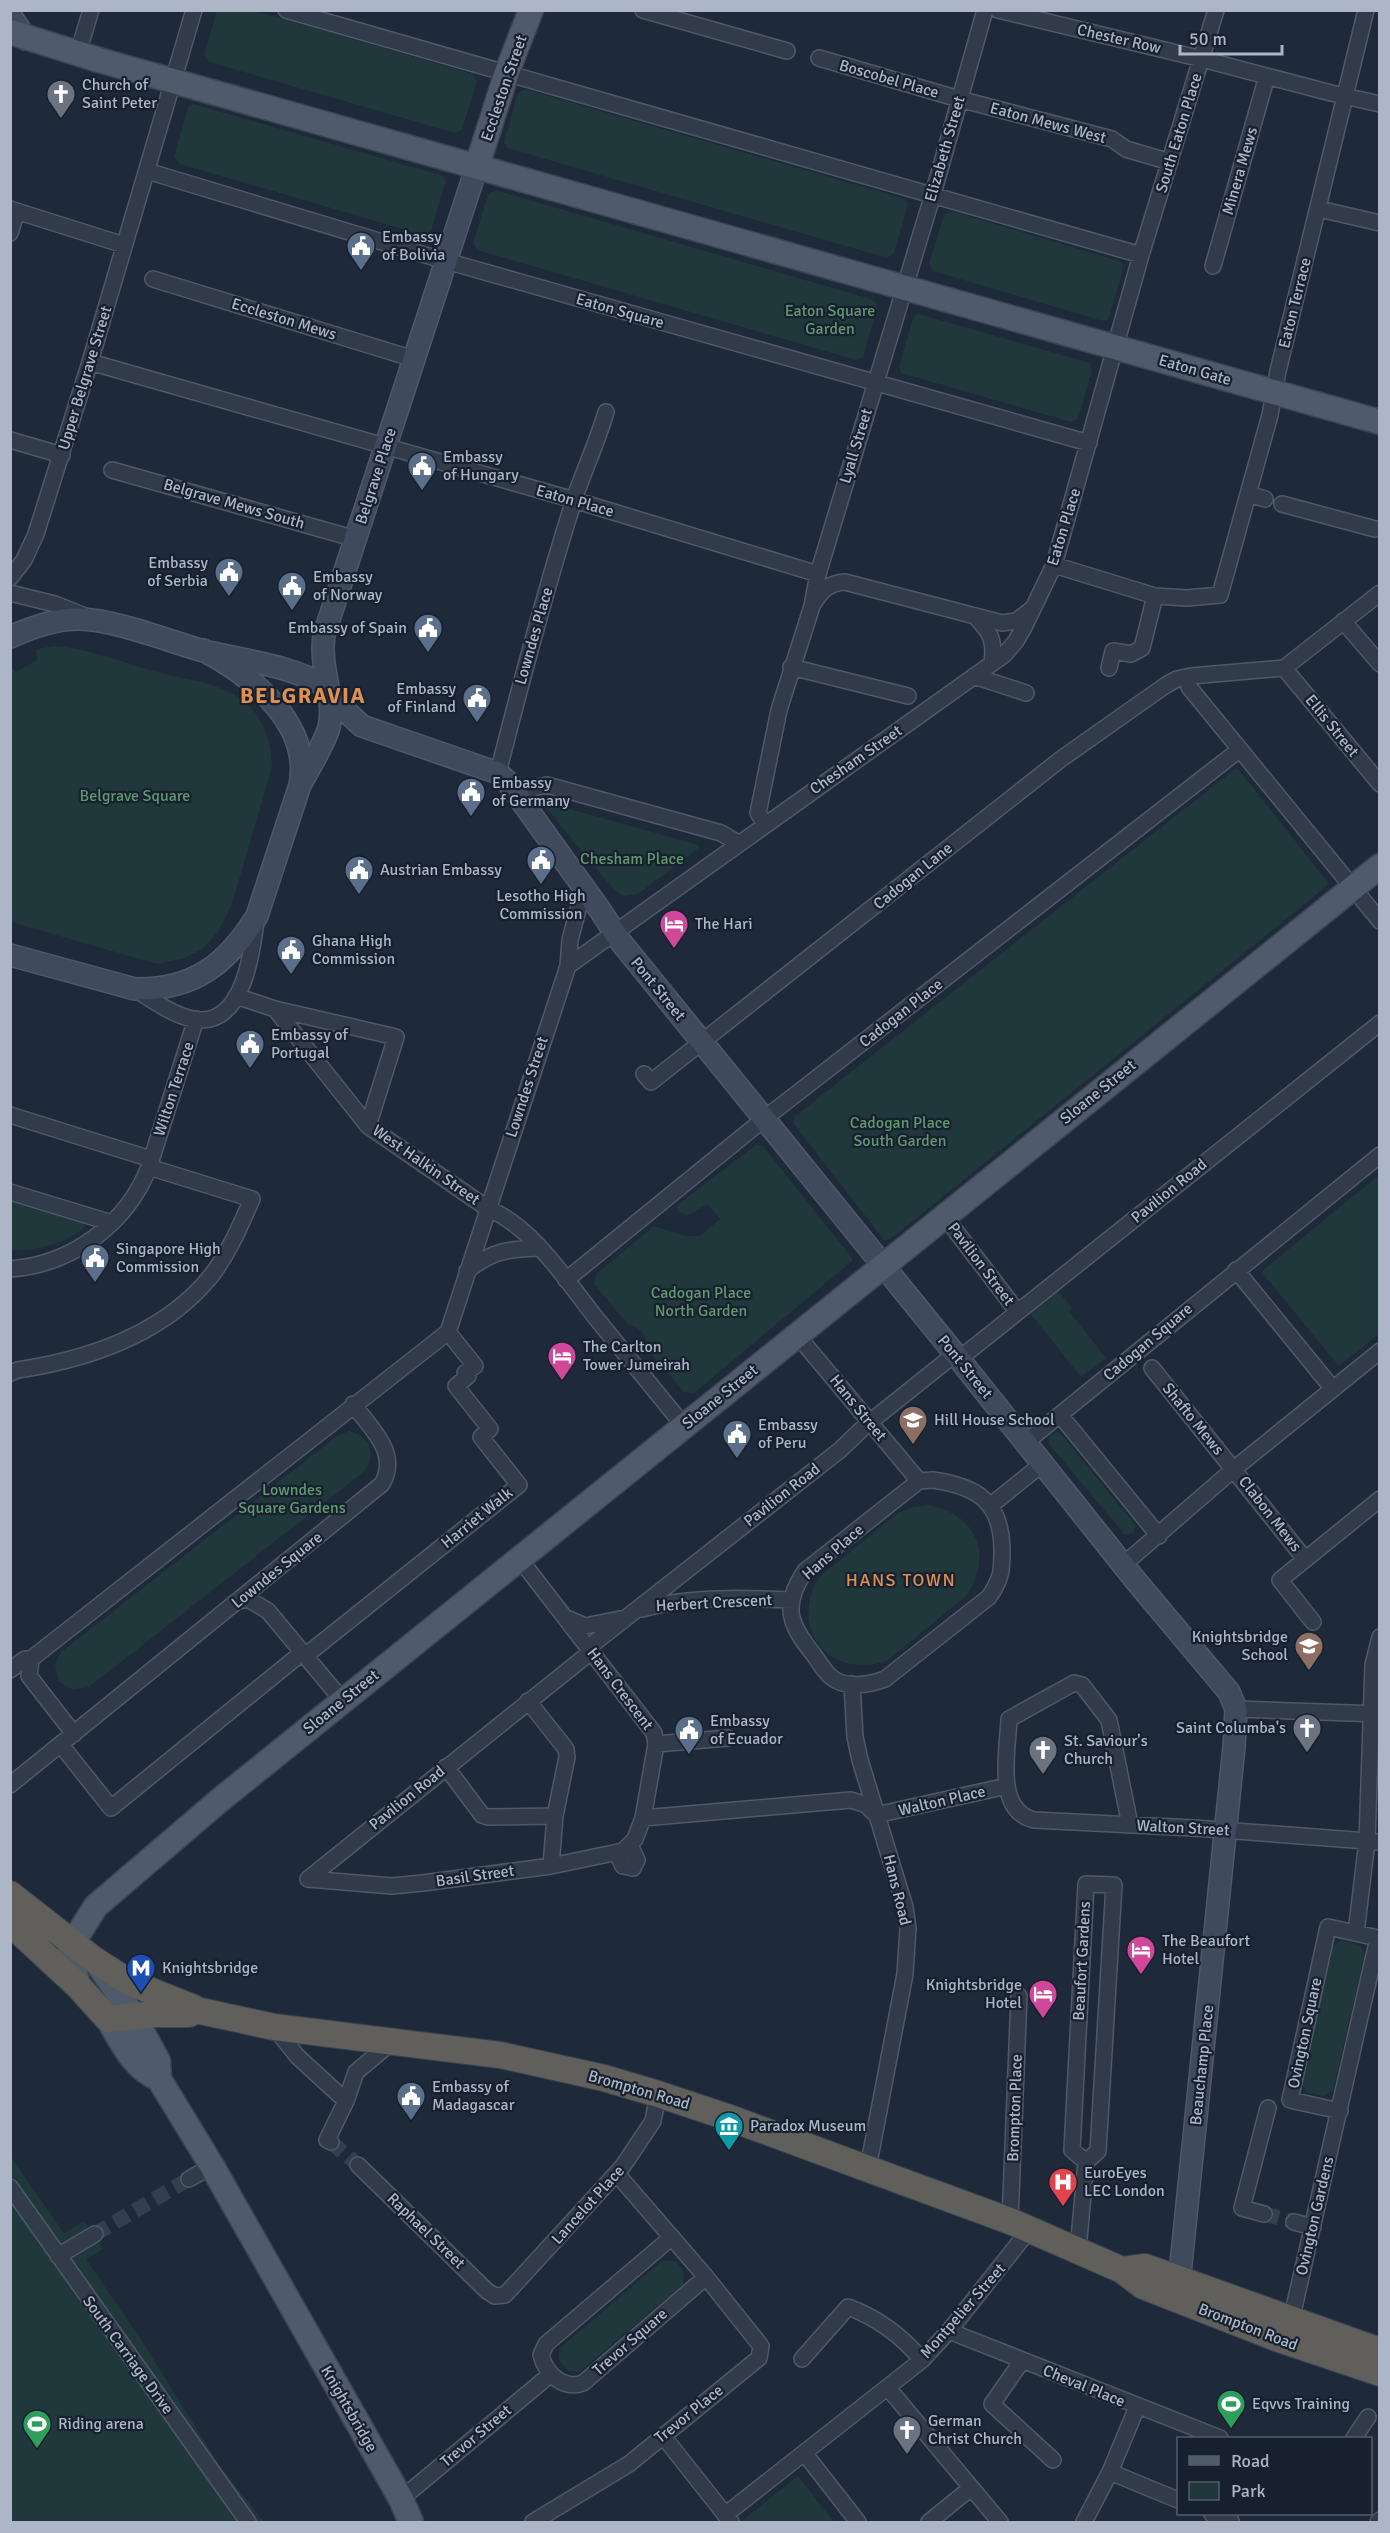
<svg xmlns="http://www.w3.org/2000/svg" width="1390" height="2533" viewBox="0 0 1390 2533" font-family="Signika,sans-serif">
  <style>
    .green { fill: #20373b }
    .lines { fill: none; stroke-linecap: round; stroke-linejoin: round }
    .minor-tunnel { stroke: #333e4f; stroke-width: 15; stroke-dasharray: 15 8; stroke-linecap: butt }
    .minor-casing { stroke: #4f5968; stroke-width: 18 }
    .secondary-casing { stroke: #4f5968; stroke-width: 24 }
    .primary-casing { stroke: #3b4453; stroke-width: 27 }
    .trunk-casing { stroke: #394351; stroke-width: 28 }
    .minor { stroke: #323b4a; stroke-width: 15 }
    .secondary { stroke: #3f4a5d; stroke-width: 21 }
    .primary { stroke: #4f5a6a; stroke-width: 24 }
    .trunk { stroke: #605f5c; stroke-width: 26 }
    .labels { text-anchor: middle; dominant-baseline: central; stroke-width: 4.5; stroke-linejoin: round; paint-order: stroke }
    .street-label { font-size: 16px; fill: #acb6c7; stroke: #17202e }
    .poi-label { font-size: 16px; fill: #acb6c7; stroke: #17202e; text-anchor: start }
    .park-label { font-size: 16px; fill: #61996f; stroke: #17202e }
    .neighbourhood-label { font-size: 18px; letter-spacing: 1.5px; fill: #de9050; stroke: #17202e }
    .district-label { font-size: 22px; font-weight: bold; letter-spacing: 1.5px; fill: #de9050; stroke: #17202e }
  </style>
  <rect width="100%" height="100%" fill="#1e293a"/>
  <path class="green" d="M217 11H256L473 74 477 81 462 130 455 133 209 62 204 54Z
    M525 89 905 199 908 204 894 253 887 258 507 148 504 142 518 93Z
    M193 104 444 176 446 181 431 231 423 235 180 164 174 157 188 107Z
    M495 190 871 299 876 302 877 308 863 357 856 360 477 250 473 243 488 195Z
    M951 211 1122 262 1124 267 1108 320 1103 321 933 271 929 263 944 215Z
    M919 314 1090 363 1092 371 1078 419 1071 422 901 373 899 367 913 317Z
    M54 646C89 648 123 663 157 672 183 679 218 682 241 699 264 716 271 740 272 767L232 904 218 932 203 948 185 958 157 964 11 922V666L16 672 37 660 36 649Z
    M1235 769 1240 771 1327 881V886L893 1237 888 1240H884L793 1123 794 1117Z
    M545 802 699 845 700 847 638 894 623 896 613 889 548 810 543 804Z
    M757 1144 763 1146 852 1258V1261L694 1393 684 1392 648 1350C648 1337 640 1327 628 1325L594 1284 596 1274 654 1226 685 1236H700L720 1219 708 1204 688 1215 678 1212 677 1205Z
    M1379 1175V1334L1339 1366 1263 1274V1270Z
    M11 1200 85 1224 84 1228C64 1245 36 1250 11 1251Z
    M1058 1291 1072 1308 1069 1311 1106 1358 1081 1377 1030 1313Z
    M349 1431C369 1436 378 1453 365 1471L89 1687 73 1690 59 1682 55 1665 61 1652 336 1437Z
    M1057 1432 1062 1435 1136 1526 1134 1533 1125 1535 1049 1444V1436Z
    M928 1505C977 1514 994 1555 966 1596L887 1661C829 1680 788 1630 819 1577L899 1512 913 1507Z
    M1341 1940 1361 1946 1365 1953 1333 2091 1323 2096 1307 2092 1302 2085 1333 1947Z
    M10 2156 64 2233 84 2221 103 2249 86 2259 144 2344 220 2466 264 2522H11Z
    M663 2260 676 2261 684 2272 683 2285 579 2372 568 2371 559 2360V2349Z
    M798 2476 834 2522H745L743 2520Z"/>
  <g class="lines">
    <path class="minor-tunnel" d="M331 2142 358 2165
      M1264 2214 1294 2222
      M95 2234 189 2179"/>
    <g class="minor-casing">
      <path id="minor" d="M286 10 1141 255
        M643 10 787 51
        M998 10 1202 59 1331 93 1380 104
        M78 53 91 10
        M819 58 959 99 1112 139 1126 149 1170 162
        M147 171 432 257 1089 443
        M10 209 124 245
        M1319 209 1380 223
        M10 233 17 211
        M1213 266 1267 76
        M153 279 414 359
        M90 362 574 500 818 574
        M10 440 62 455
        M112 470 356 539
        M1249 494 1265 499
        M1282 504 1375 529
        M1054 565 1155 596 1187 598 1220 595 1270 415 1278 371 1366 10
        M10 578 24 560 36 534 90 362 194 10
        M10 593 55 604 85 616
        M813 604C822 590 829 583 845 582L1002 623 1016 621 1032 609
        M975 616C991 633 995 640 992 663
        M1343 621 1380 664
        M791 667 908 696
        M1109 668 1113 651 1131 654 1142 648 1155 596
        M1284 668 1380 784
        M974 676 1026 693
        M1191 676 1188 681 1189 687 1380 921
        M498 773C521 682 545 592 573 503 583 472 597 443 606 412
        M521 798 533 788 547 785 721 833 738 843
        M765 824 758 813 779 710 812 606 818 574 933 194 985 10
        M568 966 1004 655 1016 641 1024 627 1054 565 1141 255 1216 10
        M135 989C154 1001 179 1020 202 1020 244 1019 252 952 256 922
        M236 996 275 1009 396 1037 368 1126
        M275 1009 368 1126 487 1208C534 1228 565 1279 596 1318 625 1354 655 1390 684 1426
        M644 1074 651 1082 1061 759 1166 685 1177 679 1191 676 1284 668 1380 593
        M10 1115 151 1159
        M10 1192 112 1223
        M945 1217 1017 1311
        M10 1269C71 1265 127 1224 149 1167L196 1019
        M1236 1270 1333 1389
        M467 1271C492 1251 507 1249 538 1248
        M566 1280 764 1119 1239 750
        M797 1335 919 1481
        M959 1359 1380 1023
        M1152 1368 1305 1559
        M10 1373 18 1370C90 1359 164 1334 211 1276 229 1253 240 1226 252 1199L149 1167
        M1060 1415 1159 1536
        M1025 1443 1380 1155
        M933 1480C976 1486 1001 1501 1002 1548 1002 1570 1002 1578 989 1597L885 1679C869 1685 845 1689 831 1677 824 1671 819 1662 814 1655 790 1625 781 1607 805 1571L919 1481Z
        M990 1506 1042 1464
        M1123 1565 1234 1469 1380 1351
        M239 1601 248 1599 268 1611 342 1700
        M642 1609C689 1596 744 1598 792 1600
        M569 1619 585 1626 620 1619
        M1313 1622 1280 1580 1380 1499
        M589 1647 840 1450 865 1426 955 1354
        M305 1656 519 1485 481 1437 490 1429 456 1386 468 1376 465 1373 475 1366 448 1332
        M31 1659 29 1676 74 1734
        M10 1670 25 1659H31L448 1332 568 966 570 940 584 887
        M852 1684 855 1737 860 1760 905 1907 908 1928 905 1974 868 2168
        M528 1701 566 1749 567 1757 555 1816 551 1866
        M1236 1709 1380 1714
        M656 1744 728 1738
        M61 1745 111 1808 303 1652
        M446 1767 482 1815 488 1817 555 1816
        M10 1785 382 1484C400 1453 371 1429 353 1404
        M876 1815 1007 1786
        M643 1818 851 1800 866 1805 876 1815
        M1130 1825 1109 1720 1082 1685 1074 1683 1009 1719C1008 1750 994 1810 1034 1820L1193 1828 1209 1829 1380 1842
        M617 1853 623 1866 633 1868 637 1860 630 1845
        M308 1879 392 1886 423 1883 551 1866 623 1851 635 1839 643 1818 656 1744 654 1733 519 1558
        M308 1879 592 1651
        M1356 1933 1367 1841 1373 1665 1380 1637
        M274 2027 297 2056 346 2101
        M331 2142 327 2140 346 2101 356 2072 392 2042
        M358 2165 487 2291 495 2296 505 2295 623 2166 653 2121 658 2094
        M189 2179 212 2166
        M10 2187 248 2522
        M1264 2214 1242 2208 1268 2108
        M1010 2221 1019 1996
        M1294 2222 1313 2227
        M672 2237 546 2344 541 2355C546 2374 563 2390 583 2383L706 2277
        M1078 2250 1086 2162 1098 2151 1114 1885 1086 1884 1072 2150 1086 2162
        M58 2256 95 2234
        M1291 2321 1378 1938 1328 1927 1290 2100 1340 2111
        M949 2331 1220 2438
        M802 2359 848 2307C878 2318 901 2335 922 2360
        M1022 2361 992 2404 1053 2460
        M888 2388 1000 2522
        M663 2436 731 2522
        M1354 2438 1368 2417
        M805 2454 858 2522
        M1110 2472 1178 2500
        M401 2499 551 2374
        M1212 2514 1231 2521
        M725 2515 922 2360 949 2331 1030 2229
        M533 2522 629 2464 759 2358 761 2346 706 2277 617 2174
        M929 2522 971 2488
        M1084 2522 1110 2472 1137 2407
        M1378 2522 1380 2520"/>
    </g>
    <g class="secondary-casing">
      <path id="secondary" d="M10 15 26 39
        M10 637C32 627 57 618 81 619 114 620 166 640 200 650 243 661 288 664 327 687
        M330 697 362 726 498 773 507 781 600 910 620 941 955 1354 1136 1581 1229 1692 1236 1709 1234 1747 1178 2293
        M300 785C308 770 325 743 329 727 336 699 319 668 324 635L477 166
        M10 955 135 989C194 990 227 964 257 916L300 785C312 724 251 675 203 650"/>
    </g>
    <g class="primary-casing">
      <path id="primary" d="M10 32 99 60 1380 422
        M477 166 507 72 531 10
        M98 1964 134 2017 158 2061 159 2079 212 2166 401 2499 411 2522
        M78 1986 70 1947 96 1906 220 1800 1380 866
        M108 2019C122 2043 133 2068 159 2079"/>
    </g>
    <g class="trunk-casing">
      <path id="trunk" d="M10 1894 93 1959 129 1982 194 2008
        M10 1923 78 1986 108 2019 154 2014H189L196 2010 274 2027 500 2055 604 2078 658 2094 727 2117 1010 2221 1122 2270 1143 2286 1276 2338 1380 2373
        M1122 2270 1145 2267 1380 2351"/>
    </g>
    <use href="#minor" class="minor"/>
    <use href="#secondary" class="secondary"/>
    <use href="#primary" class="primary"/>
    <use href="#trunk" class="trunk"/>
  </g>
  <defs>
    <g id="church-pin" transform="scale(1.5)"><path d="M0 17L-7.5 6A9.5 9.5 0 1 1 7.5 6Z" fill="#6b7280" stroke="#17202e"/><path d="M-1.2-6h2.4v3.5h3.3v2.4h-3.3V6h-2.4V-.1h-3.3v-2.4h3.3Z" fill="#fff"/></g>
    <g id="civic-pin" transform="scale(1.5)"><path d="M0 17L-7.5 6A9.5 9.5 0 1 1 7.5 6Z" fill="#5c6f8a" stroke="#17202e"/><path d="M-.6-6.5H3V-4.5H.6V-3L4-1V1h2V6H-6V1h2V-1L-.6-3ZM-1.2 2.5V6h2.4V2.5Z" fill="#fff"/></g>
    <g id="hotel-pin" transform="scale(1.5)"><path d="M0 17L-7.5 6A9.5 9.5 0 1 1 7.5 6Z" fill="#d1479c" stroke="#17202e"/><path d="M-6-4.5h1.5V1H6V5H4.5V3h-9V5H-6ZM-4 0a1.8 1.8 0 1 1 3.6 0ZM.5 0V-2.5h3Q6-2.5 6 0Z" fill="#fff"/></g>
    <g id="school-pin" transform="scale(1.5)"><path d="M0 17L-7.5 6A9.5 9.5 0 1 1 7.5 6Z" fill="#8d6e63" stroke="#17202e"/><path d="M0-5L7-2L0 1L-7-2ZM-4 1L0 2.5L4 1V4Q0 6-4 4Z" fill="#fff"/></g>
    <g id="metro-pin" transform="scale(1.5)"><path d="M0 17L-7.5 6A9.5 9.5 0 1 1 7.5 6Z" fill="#1a4fb4" stroke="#17202e"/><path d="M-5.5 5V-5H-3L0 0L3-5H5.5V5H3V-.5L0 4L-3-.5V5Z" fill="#fff"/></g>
    <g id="museum-pin" transform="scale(1.5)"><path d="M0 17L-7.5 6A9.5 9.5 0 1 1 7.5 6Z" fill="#0f9aa8" stroke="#17202e"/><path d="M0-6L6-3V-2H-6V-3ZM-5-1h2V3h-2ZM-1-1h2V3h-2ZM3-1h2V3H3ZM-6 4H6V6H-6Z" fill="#fff"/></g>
    <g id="hospital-pin" transform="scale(1.5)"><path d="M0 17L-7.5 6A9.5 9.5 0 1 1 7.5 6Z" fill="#e0444e" stroke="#17202e"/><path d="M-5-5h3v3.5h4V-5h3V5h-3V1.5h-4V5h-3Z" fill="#fff"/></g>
    <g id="stadium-pin" transform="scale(1.5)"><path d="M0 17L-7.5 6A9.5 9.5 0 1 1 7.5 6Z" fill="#2e9e5b" stroke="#17202e"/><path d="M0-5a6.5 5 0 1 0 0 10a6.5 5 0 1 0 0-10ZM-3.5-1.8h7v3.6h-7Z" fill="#fff"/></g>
  </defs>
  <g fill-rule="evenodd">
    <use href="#church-pin" x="61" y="94"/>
    <use href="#civic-pin" x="361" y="246"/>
    <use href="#civic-pin" x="422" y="466"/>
    <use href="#civic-pin" x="229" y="572"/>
    <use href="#civic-pin" x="292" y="586"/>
    <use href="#civic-pin" x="428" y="628"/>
    <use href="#civic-pin" x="477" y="698"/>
    <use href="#civic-pin" x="471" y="792"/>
    <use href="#civic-pin" x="541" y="860"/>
    <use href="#civic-pin" x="359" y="870"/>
    <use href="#hotel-pin" x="674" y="924"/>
    <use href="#civic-pin" x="291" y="950"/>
    <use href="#civic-pin" x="250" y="1044"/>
    <use href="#civic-pin" x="95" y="1258"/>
    <use href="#hotel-pin" x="562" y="1356"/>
    <use href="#school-pin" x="913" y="1420"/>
    <use href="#civic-pin" x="737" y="1434"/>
    <use href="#school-pin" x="1309" y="1646"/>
    <use href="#church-pin" x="1307" y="1728"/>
    <use href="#civic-pin" x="689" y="1730"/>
    <use href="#church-pin" x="1043" y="1750"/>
    <use href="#hotel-pin" x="1141" y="1950"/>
    <use href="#metro-pin" x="141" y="1968"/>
    <use href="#hotel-pin" x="1043" y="1994"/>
    <use href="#civic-pin" x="411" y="2096"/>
    <use href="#museum-pin" x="729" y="2126"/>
    <use href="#hospital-pin" x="1063" y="2182"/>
    <use href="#stadium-pin" x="1231" y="2404"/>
    <use href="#stadium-pin" x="37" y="2424"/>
    <use href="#church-pin" x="907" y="2430"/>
  </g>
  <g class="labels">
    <g class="street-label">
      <text transform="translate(1119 39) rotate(13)">Chester Row</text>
      <text transform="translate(889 79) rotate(16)">Boscobel Place</text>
      <text transform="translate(504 88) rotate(-71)">Eccleston Street</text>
      <text transform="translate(1048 123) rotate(15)">Eaton Mews West</text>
      <text transform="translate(1179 133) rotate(-73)">South Eaton Place</text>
      <text transform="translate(945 149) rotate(-74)">Elizabeth Street</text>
      <text transform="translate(1240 171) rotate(-74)">Minera Mews</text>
      <text transform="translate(1295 303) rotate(-76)">Eaton Terrace</text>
      <text transform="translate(620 311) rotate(16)">Eaton Square</text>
      <text transform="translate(284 319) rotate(17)">Eccleston Mews</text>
      <text transform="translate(1195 370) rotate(16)">Eaton Gate</text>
      <text transform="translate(85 378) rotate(-73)">Upper Belgrave Street</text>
      <text transform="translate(856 446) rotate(-73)">Lyall Street</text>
      <text transform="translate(376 476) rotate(-72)">Belgrave Place</text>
      <text transform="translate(575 501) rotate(16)">Eaton Place</text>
      <text transform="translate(234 504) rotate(16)">Belgrave Mews South</text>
      <text transform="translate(1064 527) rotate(-73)">Eaton Place</text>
      <text transform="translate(534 636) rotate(-74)">Lowndes Place</text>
      <text transform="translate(1332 726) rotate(51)">Ellis Street</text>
      <text transform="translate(856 760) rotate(-35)">Chesham Street</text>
      <text transform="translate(913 876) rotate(-39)">Cadogan Lane</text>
      <text transform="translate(658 989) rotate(51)">Pont Street</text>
      <text transform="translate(901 1013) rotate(-38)">Cadogan Place</text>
      <text transform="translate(527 1087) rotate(-72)">Lowndes Street</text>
      <text transform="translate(174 1089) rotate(-72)">Wilton Terrace</text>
      <text transform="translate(1098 1092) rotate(-39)">Sloane Street</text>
      <text transform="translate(426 1165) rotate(35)">West Halkin Street</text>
      <text transform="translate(1169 1191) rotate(-39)">Pavilion Road</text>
      <text transform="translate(981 1264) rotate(53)">Pavilion Street</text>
      <text transform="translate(1148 1342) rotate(-40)">Cadogan Square</text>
      <text transform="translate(965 1367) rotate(51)">Pont Street</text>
      <text transform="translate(720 1397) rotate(-39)">Sloane Street</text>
      <text transform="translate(858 1408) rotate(51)">Hans Street</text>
      <text transform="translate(1193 1419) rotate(51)">Shafto Mews</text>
      <text transform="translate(782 1495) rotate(-38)">Pavilion Road</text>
      <text transform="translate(1270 1514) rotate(52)">Clabon Mews</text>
      <text transform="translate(477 1518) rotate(-39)">Harriet Walk</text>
      <text transform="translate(833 1552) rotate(-41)">Hans Place</text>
      <text transform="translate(277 1570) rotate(-39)">Lowndes Square</text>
      <text transform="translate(714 1603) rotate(-3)">Herbert Crescent</text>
      <text transform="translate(620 1689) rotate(53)">Hans Crescent</text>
      <text transform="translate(341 1702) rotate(-39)">Sloane Street</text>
      <text transform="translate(407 1798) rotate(-39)">Pavilion Road</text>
      <text transform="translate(942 1801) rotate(-13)">Walton Place</text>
      <text transform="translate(1183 1828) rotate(3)">Walton Street</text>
      <text transform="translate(475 1876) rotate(-8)">Basil Street</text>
      <text transform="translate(897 1890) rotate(76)">Hans Road</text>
      <text transform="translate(1082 1961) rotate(-87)">Beaufort Gardens</text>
      <text transform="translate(1305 2033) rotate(-78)">Ovington Square</text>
      <text transform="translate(1202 2065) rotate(-84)">Beauchamp Place</text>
      <text transform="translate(639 2090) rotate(16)">Brompton Road</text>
      <text transform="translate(1015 2108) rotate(-88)">Brompton Place</text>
      <text transform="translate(588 2205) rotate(-48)">Lancelot Place</text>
      <text transform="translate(1315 2216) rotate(-77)">Ovington Gardens</text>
      <text transform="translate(426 2231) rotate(44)">Raphael Street</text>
      <text transform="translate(963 2311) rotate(-49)">Montpelier Street</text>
      <text transform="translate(1248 2327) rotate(21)">Brompton Road</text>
      <text transform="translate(630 2342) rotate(-41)">Trevor Square</text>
      <text transform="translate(128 2355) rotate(54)">South Carriage Drive</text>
      <text transform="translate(1084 2386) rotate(22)">Cheval Place</text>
      <text transform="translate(349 2409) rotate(60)">Knightsbridge</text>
      <text transform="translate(689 2414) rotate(-39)">Trevor Place</text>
      <text transform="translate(476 2436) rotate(-40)">Trevor Street</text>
    </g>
    <g class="poi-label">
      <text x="82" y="85">Church of<tspan x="82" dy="18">Saint Peter</tspan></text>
      <text x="382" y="237">Embassy<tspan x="382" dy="18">of Bolivia</tspan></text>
      <text x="443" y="457">Embassy<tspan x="443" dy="18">of Hungary</tspan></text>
      <text x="208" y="563" text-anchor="end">Embassy<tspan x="208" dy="18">of Serbia</tspan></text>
      <text x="313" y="577">Embassy<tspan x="313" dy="18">of Norway</tspan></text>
      <text x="407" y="628" text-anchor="end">Embassy of Spain</text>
      <text x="456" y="689" text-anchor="end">Embassy<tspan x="456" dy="18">of Finland</tspan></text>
      <text x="492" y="783">Embassy<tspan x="492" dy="18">of Germany</tspan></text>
      <text x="380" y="870">Austrian Embassy</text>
      <text x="541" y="896" text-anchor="middle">Lesotho High<tspan x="541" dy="18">Commission</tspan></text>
      <text x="695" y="924">The Hari</text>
      <text x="312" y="941">Ghana High<tspan x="312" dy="18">Commission</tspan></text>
      <text x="271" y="1035">Embassy of<tspan x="271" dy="18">Portugal</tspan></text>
      <text x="116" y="1249">Singapore High<tspan x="116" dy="18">Commission</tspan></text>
      <text x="583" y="1347">The Carlton<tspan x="583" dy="18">Tower Jumeirah</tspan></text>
      <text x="934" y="1420">Hill House School</text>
      <text x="758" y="1425">Embassy<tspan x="758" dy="18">of Peru</tspan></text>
      <text x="1288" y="1637" text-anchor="end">Knightsbridge<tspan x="1288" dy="18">School</tspan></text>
      <text x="710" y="1721">Embassy<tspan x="710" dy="18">of Ecuador</tspan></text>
      <text x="1286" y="1728" text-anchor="end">Saint Columba's</text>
      <text x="1064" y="1741">St. Saviour's<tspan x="1064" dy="18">Church</tspan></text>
      <text x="1162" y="1941">The Beaufort<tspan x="1162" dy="18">Hotel</tspan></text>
      <text x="162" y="1968">Knightsbridge</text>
      <text x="1022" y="1985" text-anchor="end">Knightsbridge<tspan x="1022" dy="18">Hotel</tspan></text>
      <text x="432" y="2087">Embassy of<tspan x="432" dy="18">Madagascar</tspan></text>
      <text x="750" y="2126">Paradox Museum</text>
      <text x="1084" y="2173">EuroEyes<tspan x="1084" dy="18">LEC London</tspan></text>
      <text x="1252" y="2404">Eqvvs Training</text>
      <text x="928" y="2421">German<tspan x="928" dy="18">Christ Church</tspan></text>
      <text x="58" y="2424">Riding arena</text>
    </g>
    <g class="park-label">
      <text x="830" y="311">Eaton Square<tspan x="830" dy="18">Garden</tspan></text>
      <text x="135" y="796">Belgrave Square</text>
      <text x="632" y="859">Chesham Place</text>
      <text x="900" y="1123">Cadogan Place<tspan x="900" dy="18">South Garden</tspan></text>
      <text x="701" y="1293">Cadogan Place<tspan x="701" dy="18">North Garden</tspan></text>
      <text x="292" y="1490">Lowndes<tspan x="292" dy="18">Square Gardens</tspan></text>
    </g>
    <g class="neighbourhood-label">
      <text x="901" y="1580">HANS TOWN</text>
    </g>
    <g class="district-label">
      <text x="303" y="695">BELGRAVIA</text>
    </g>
  </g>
  <rect width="1390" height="2533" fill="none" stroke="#acb6c7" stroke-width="24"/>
  <rect x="1177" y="2437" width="195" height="78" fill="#17202e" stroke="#535c6b" stroke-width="1.5"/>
  <rect x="1189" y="2456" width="30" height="9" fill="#4f5a6a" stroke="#535c6b" stroke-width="1.5"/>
  <text x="1231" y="2467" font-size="18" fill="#acb6c7">Road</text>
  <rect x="1189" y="2482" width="30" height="18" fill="#20373b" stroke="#535c6b" stroke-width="1.5"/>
  <text x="1231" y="2497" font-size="18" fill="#acb6c7">Park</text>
  <path d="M1180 45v9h102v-9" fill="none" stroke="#acb6c7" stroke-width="3"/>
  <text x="1189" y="45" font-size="18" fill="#acb6c7" stroke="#17202e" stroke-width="4.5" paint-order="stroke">50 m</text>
</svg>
